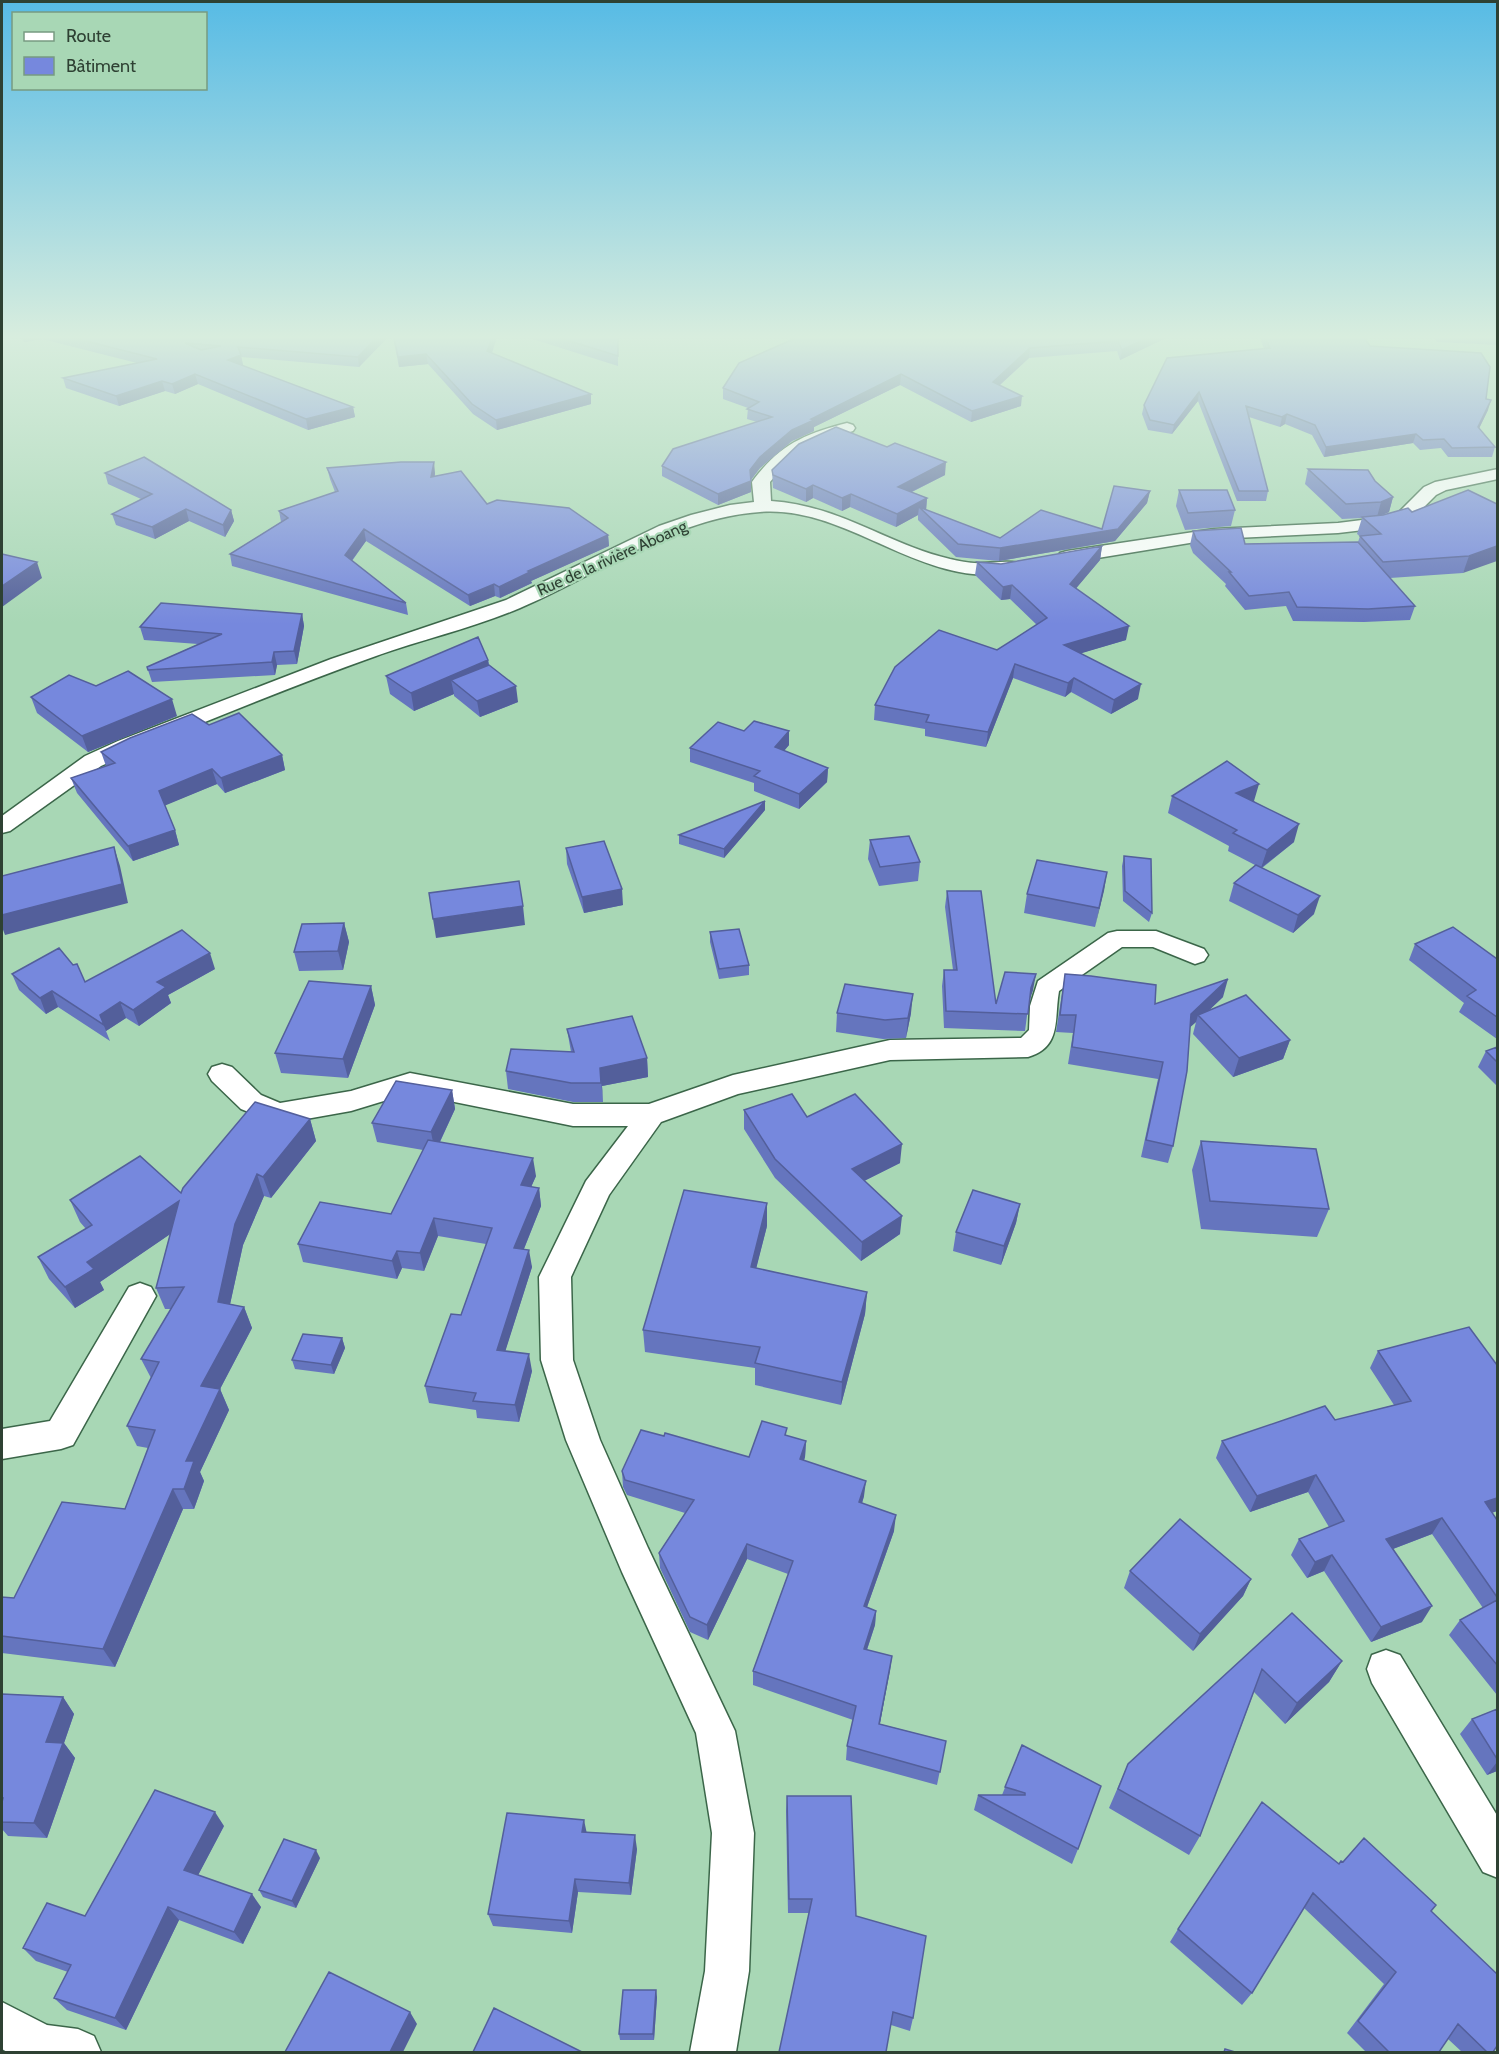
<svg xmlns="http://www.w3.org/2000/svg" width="1499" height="2054" viewBox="0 0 1499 2054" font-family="Cabin,sans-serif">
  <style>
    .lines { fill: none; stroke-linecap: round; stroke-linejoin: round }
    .street-casing { stroke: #3b6649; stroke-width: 3 }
    .street { fill: #fff; fill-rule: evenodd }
    .wall { fill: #6575be }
    .shaded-wall { fill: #535f9b }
    .building { fill: #7688dd; stroke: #535f9b; stroke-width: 1.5; fill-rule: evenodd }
    .labels { text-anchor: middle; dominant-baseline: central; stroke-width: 4.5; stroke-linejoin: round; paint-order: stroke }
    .far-street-label { font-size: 16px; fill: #2e4133; stroke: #a8d7b5 }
  </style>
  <rect width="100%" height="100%" fill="#a8d7b5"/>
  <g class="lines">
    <g class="street-casing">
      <path id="street" d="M847 423 853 425 855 428 853 431C813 444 797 449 770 482L771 501C842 506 886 544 950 559 960 561 972 564 982 563 994 563 1007 560 1019 563L1021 567 1019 571C925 594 851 505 760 512 672 518 599 575 520 608 473 628 424 639 376 656 295 685 214 718 134 751L101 766 10 831 2 833V816L85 756 118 741 331 659 506 600 659 526 691 515 730 505 754 502 752 482C779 445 804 434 847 423Z
        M1498 469V479L1446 490 1436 495 1411 520 1389 527 1338 533 1214 539 1067 563 1060 561 1058 557 1060 553 1067 551 1214 529 1338 523 1386 517 1399 512 1424 487 1435 482Z
        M1117 931H1156L1204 949 1208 955 1204 961 1195 964 1153 947H1122L1059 991C1054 1019 1062 1047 1028 1057L890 1060 738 1094 661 1122 609 1195 571 1277 573 1360 600 1440 648 1548 735 1731 754 1833 749 1971 736 2052H690L705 1971 712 1833 696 1733 622 1572 566 1440 541 1360 539 1277 586 1181 628 1126H573L410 1093 351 1111 278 1124 241 1109 212 1081 208 1074 212 1067 222 1064 232 1067 261 1095 280 1103 351 1091 410 1073 573 1104H649L733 1075 890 1040 1021 1038 1029 1030 1030 1006 1038 981 1108 933Z
        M140 1283 151 1287 156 1296 73 1445 61 1449 2 1459V1429L50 1421 129 1287Z
        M1386 1650 1400 1655 1498 1817V1878L1483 1872 1372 1683 1367 1669 1372 1655Z
        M2 2002 47 2025 78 2029 94 2036 101 2052H7L2 2049Z"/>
    </g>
    <use href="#street" class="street"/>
  </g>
  <path class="wall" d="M21 337H388L359 367 241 357 243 365H241L353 407 355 417 308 430 198 384 175 394 165 391 119 406 66 388 63 378 137 363 42 339 24 342Z
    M393 337H497L492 353 591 404 497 430 473 414 428 364 399 367Z
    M526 337H618V366Z
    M798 337H1168L1120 360 1117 351 1029 358 1000 385 1021 406 971 422 900 385 814 427V431L792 441 760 468 751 480V492L718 505 662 476V466L757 422 747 419 748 408 723 399V388Z
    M1262 337H1364L1370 346 1486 399 1488 410 1479 428 1495 447 1492 457H1448L1441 448 1420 450 1413 443 1324 457 1312 435 1285 424 1280 427 1249 417 1268 491 1266 501H1237L1198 401 1172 434 1148 430 1142 414 1144 405 1264 349 1261 341Z
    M1434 337H1497V345L1437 342Z
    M327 468 435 473V476L487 504 608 535 609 546 531 581 532 583 500 598 495 596 470 606 366 541 352 561 406 603 408 615 232 566 230 554 281 522 279 511 335 492 330 479Z
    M1308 469 1375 481 1393 497 1389 512 1380 516 1497 504 1463 573 1390 578 1415 606 1410 620 1364 622 1293 621 1286 606 1245 610 1225 586 1226 584 1193 553 1190 545 1193 531 1245 544 1358 542 1360 536 1357 534 1362 518 1342 519 1305 484Z
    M772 470 945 475 912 492 927 498 926 510 1000 538 1102 529 1150 491 1147 503 1115 541 999 561 956 557 918 520V515L896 527 850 507 842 511 813 498 806 502 773 488Z
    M105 473 231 510 234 521 225 537 189 521 155 539 116 525 112 514 141 499 108 484Z
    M1179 490 1235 510 1231 526 1185 530 1176 506Z
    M1102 546 1100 560 1076 588 1126 640 1081 653 1138 699 1111 714 1071 692 1065 697 1013 678 986 747 925 736V729L874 720 875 705 997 650 1037 625 1010 599 1001 600 975 575 977 562 1001 564Z
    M302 614 304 626 297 664 277 665 275 675 152 682 147 667 198 644 144 640 140 627Z
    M488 660 489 665 518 702 480 717 454 696V694L414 711 390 694 386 676Z
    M96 686 177 716 88 752 37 713 31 697Z
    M209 725 282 755 285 770 225 793 217 784 165 805 175 830 179 845 133 861 77 793 71 778 106 766 101 752Z
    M789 745 784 751 828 768 827 782 799 809 754 791V783L690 762V748Z
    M1172 796 1254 801 1294 842 1262 868 1314 914 1293 933 1229 901 1234 883 1255 865 1228 851 1229 846 1168 813Z
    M765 810 724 858 679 844V835Z
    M870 840 920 862 918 881 879 886 868 859Z
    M566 848 623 905 584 913 567 864Z
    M1124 856 1152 913 1149 922 1123 901 1122 866Z
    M1107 872 1095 927 1024 913 1027 894Z
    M947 891 996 1004 1033 990 1029 1000 1025 1031 944 1028 942 986 944 970H953L945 907Z
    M344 923 349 942 343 970 299 971 294 952Z
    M710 932 749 965V975L719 979 710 942Z
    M1415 944 1497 959V1039L1459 1012 1464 1003 1409 960Z
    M215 969 168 995 171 1003 139 1026 126 1018 106 1031 110 1041 58 1007 46 1014 19 990 12 974 85 982Z
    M1065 974 1155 1004 1223 997 1208 1011 1290 1040 1283 1059 1233 1077 1193 1034 1196 1022 1190 1027 1173 1146 1168 1163 1141 1157 1158 1079 1068 1064 1073 1033 1056 1032Z
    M371 986 375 1005 348 1078 281 1073 275 1053Z
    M837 1013H911L906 1038 883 1039 836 1032Z
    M567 1029 647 1058 648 1077 602 1086 603 1102H573L508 1089 506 1071 571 1052Z
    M1497 1047V1086L1478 1067 1486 1051Z
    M452 1090 455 1109 440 1142 536 1176 531 1187 539 1188 541 1206 524 1249 532 1267 505 1351 532 1371 519 1422 477 1418 476 1410 429 1403 425 1386 461 1315 486 1244 438 1236 424 1271 402 1268 397 1279 303 1262 298 1244 391 1214 423 1150 377 1142 372 1123Z
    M744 1110 807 1117 900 1163 864 1181 900 1234 861 1261 775 1178 744 1129Z
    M310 1119 316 1141 271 1198 264 1196 243 1245 230 1304 244 1307 252 1328 220 1389 229 1410 200 1472 204 1481 194 1509H183L115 1667 2 1653V1597L14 1598 125 1509 148 1448 137 1446 127 1426 151 1378 141 1359 171 1309H165L156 1288 170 1234 100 1282 104 1290 75 1308 49 1279 38 1257 86 1229 80 1222 70 1200 181 1193Z
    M1201 1141 1329 1209 1317 1237 1201 1229 1192 1170Z
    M1020 1204 1016 1223 1001 1265 953 1251 956 1232Z
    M767 1226 756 1268 867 1292 865 1314 841 1405 755 1385V1368L645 1352 643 1330Z
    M342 1338 345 1348 334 1374 295 1369 292 1360Z
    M1378 1351 1497 1511 1492 1513 1497 1520V1695L1449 1635 1460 1620 1483 1608 1432 1534 1393 1549 1422 1622 1371 1642 1324 1571 1307 1578 1291 1555 1299 1539 1329 1527 1308 1492 1250 1512 1216 1458 1222 1441 1335 1420 1394 1405 1370 1368Z
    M664 1436 749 1457 787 1436 806 1441 805 1457 804 1460 864 1496 862 1504 894 1531 867 1607 876 1611 875 1625 867 1650 892 1656 880 1724 946 1741 937 1785 846 1760 847 1746 853 1720 753 1685V1671L788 1574 747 1559 708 1640 690 1632 660 1568 659 1553 685 1513 627 1495 623 1487 622 1471Z
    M1130 1571 1251 1579 1243 1596 1193 1651 1124 1588Z
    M1292 1613 1342 1661 1329 1682 1285 1724 1254 1692 1200 1836 1189 1855 1109 1808 1128 1764Z
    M2 1694 63 1697 74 1714 64 1743 75 1758 47 1838 8 1836 2 1829Z
    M1497 1709V1771L1487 1775 1460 1734 1472 1719Z
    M1022 1745 1078 1849 1072 1864 974 1810 978 1795H1002Z
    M787 1796 856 1916 913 2018 910 2031 891 2025 809 1913H788L786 1811Z
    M224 1826 198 1875 261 1907 243 1944 179 1920 126 2030 67 2010 54 1998 68 1972 36 1961 23 1948 85 1916Z
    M586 1832 637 1849 631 1895 578 1892 572 1933 493 1926 488 1914Z
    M320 1858 296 1908 263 1897 259 1890Z
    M1343 1862 1431 1911 1493 2052H1462L1448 2039 1439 2052H1366L1347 2033 1384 1984 1304 1908 1252 1993 1242 2005 1170 1942 1178 1929Z
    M657 1997 654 2040H620L619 2034Z"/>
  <path class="shaded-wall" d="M22 337H42V339L24 342Z
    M377 337H388L359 367 358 357Z
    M493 337H497L489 361 487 351Z
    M1149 337H1168L1120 360 1122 350Z
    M1030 348 1029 358 992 392 993 382Z
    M426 354 428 364 399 367 398 357Z
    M241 355 243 365 230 370 228 360Z
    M195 374 198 384 175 394 172 384Z
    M901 374 900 385 814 427V431L792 441 760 468 750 481V470L760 457 792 430 811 419Z
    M162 381 165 391 119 406 116 396Z
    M1199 392 1198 401 1172 434 1174 425Z
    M591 394V404L497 430 496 420Z
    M1022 396 1021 406 971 422 972 411Z
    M1491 400 1488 410 1475 437 1478 427Z
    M353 407 355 417 308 430 306 419Z
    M1287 414 1285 424 1280 427 1282 417Z
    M1416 434 1413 443 1324 457 1326 447Z
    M434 462 435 473 432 488 431 477Z
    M946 462 945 475 897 499 898 487Z
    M751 481V492L718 505V494Z
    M813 485V498L806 502V489Z
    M1150 491 1147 503 1115 541 999 561 1000 548 1118 529Z
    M851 494 850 507 842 511V498Z
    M1393 497 1389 512 1377 517 1381 502Z
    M927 498 926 511 919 507 918 515 896 527 897 514Z
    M186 509 189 521 155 539 152 527Z
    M231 510 234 521 225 537 223 525Z
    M364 529 366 541 347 567 345 555Z
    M608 535 609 546 531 581 532 583 500 598 499 587 528 571Z
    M1102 546 1100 560 1068 598 1070 584Z
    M1497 546V561L1463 573 1469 556Z
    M37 562 42 578 2 607V586Z
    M494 584 495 596 470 606 468 595Z
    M1012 585 1010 599 1001 600 1003 587Z
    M302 614 304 626 297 664 294 651Z
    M1129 626 1126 640 1062 659 1064 645Z
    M274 652 277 665 275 675 272 662Z
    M488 660 491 678 451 680 454 694 414 711 411 693Z
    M1015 664 1013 678 986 747 988 732Z
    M1074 678 1071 692 1065 697 1068 683Z
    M1141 684 1138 699 1111 714 1114 700Z
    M516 686 518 702 480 717 477 701Z
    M172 699 177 716 88 752 82 736Z
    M789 731V745L774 762 775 747Z
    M282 755 285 770 225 793 221 778Z
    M828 768 827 782 799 809V794Z
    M212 769 217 784 164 806 159 791Z
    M1259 784 1254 801 1231 811 1236 793Z
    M765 801V810L724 858V849Z
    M1299 824 1294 842 1261 868 1267 850Z
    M175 830 179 845 133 861 128 846Z
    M114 847 120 866 128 903 5 935 2 927V915Z
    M1107 872 1104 891 1095 927 1099 908Z
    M622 889 623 905 584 913 582 897Z
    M1320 896 1314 914 1293 933 1298 915Z
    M523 906 525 925 436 938 433 919Z
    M344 923 349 942 343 970 338 951Z
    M210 953 215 969 168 995 171 1003 139 1026 133 1010 157 982Z
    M1036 974 1033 990 1028 1005 1031 988Z
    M1228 979 1223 997 1201 1018 1198 1015 1196 1022 1186 1031 1191 1014Z
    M371 986 375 1005 348 1078 343 1059Z
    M52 991 58 1007 46 1014 40 998Z
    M913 994 911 1013 906 1038 908 1018Z
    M120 1002 126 1018 106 1031 100 1015Z
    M1290 1040 1283 1059 1233 1077 1239 1058Z
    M647 1058 648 1077 602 1086 603 1102 600 1068Z
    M452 1090 455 1109 435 1152 431 1132Z
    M310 1119 316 1141 271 1198 263 1177Z
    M902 1144 900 1163 850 1188 852 1169Z
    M533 1158 536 1176 524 1203 521 1185Z
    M257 1174 264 1196 243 1245 226 1323 218 1302 235 1224Z
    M539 1188 541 1206 517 1266 514 1248Z
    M179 1201 188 1222 100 1282 104 1290 75 1308 65 1287 87 1262Z
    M767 1203V1226L751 1289V1267Z
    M1020 1204 1016 1223 1001 1265 1004 1246Z
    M902 1216 900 1234 861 1261 862 1242Z
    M434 1218 438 1236 424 1271 420 1253Z
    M529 1250 532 1267 500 1368 497 1350Z
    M397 1251 402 1268 397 1279 392 1261Z
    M867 1292 865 1314 841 1405 842 1382Z
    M244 1307 252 1328 220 1389 229 1410 200 1472 204 1481 194 1509 184 1489 186 1461 201 1386Z
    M342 1338 345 1348 334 1374 331 1365Z
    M529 1354 532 1371 519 1422 515 1405Z
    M806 1441 805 1457 799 1475 800 1459Z
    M1316 1475 1308 1492 1250 1512 1257 1496Z
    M866 1481 864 1496 857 1518 859 1502Z
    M173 1489 183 1509 115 1667 103 1649Z
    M1497 1498V1511L1474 1518 1485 1502Z
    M896 1515 894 1531 862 1621 864 1606Z
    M1442 1518 1432 1534 1377 1555 1386 1539Z
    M747 1544V1559L708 1640 707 1625Z
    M1332 1555 1324 1571 1307 1578 1315 1562Z
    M1251 1579 1243 1596 1193 1651 1200 1634Z
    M1432 1606 1422 1622 1371 1642 1381 1627Z
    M876 1611 875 1625 862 1664 864 1649Z
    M892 1656 890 1671 877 1738 879 1724Z
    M1342 1661 1329 1682 1285 1724 1297 1703Z
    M63 1697 74 1714 64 1743 75 1758 47 1838 34 1823 46 1742Z
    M1497 1762V1771L1487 1775Z
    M215 1812 224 1826 194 1883 184 1870Z
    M584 1820 587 1834 582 1832Z
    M635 1835 637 1849 631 1895 629 1883Z
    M316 1850 320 1858 296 1908 292 1901Z
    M575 1879 578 1892 572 1933 569 1921Z
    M252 1894 261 1907 243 1944 234 1932Z
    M168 1907 179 1920 126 2030 115 2018Z
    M656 1990 657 1997 654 2040 653 2034Z
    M410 2012 417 2024 403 2052H390Z"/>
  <path class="building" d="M70 337H377L358 357 238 347 241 355 228 360 353 407 306 419 195 374 172 384 162 381 116 396 63 378 157 359ZM185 343 221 346 201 350Z
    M394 337H493L487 351 591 394 496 420 472 404 426 354 398 357Z
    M557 337H618V356Z
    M798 337H1149L1122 350 1118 341 1030 348 993 382 1022 396 972 411 901 374 811 419 814 420 792 430 760 457 750 470 751 481 718 494 662 466 673 449 772 417 747 409 759 402 723 388 739 363Z
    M1265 337H1364L1370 346 1481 353 1490 367 1486 399 1491 400 1478 427 1495 447 1452 448 1444 439 1423 440 1416 434 1326 447 1315 425 1287 414 1282 417 1246 406 1268 491H1239L1199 392 1174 425 1150 420 1144 405 1167 358 1270 348Z
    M836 427 887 447 895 443 946 462 898 487 927 498 897 514 851 494 842 498 813 485 806 489 773 475 772 470 799 444Z
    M144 457 231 510 223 525 186 509 152 527 112 514 152 494 105 473Z
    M401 462H434L431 477 461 471 487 504 497 500 569 508 608 535 528 571 530 572 499 587 494 584 468 595 364 529 345 555 406 603 230 554 288 518 279 511 338 491 327 468Z
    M1308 469 1368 470 1375 481 1393 497 1381 502 1346 504Z
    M1114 486 1150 491 1118 529 1000 548 958 544 919 507 1000 538 1041 510 1102 529Z
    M1179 490H1227L1235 510 1188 513Z
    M1468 490 1497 504V546L1469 556 1383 562 1360 536 1381 534 1362 517 1383 515 1408 508 1412 512Z
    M1241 528 1245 544 1358 542 1415 606 1368 609 1297 607 1289 592 1249 596 1229 572H1231L1196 539 1193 531Z
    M1102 546 1070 584 1129 626 1064 645 1141 684 1114 700 1074 678 1068 683 1015 664 988 732 926 722 929 715 875 705 895 667 939 630 997 650 1047 618 1012 585 1003 587 977 562 1001 564Z
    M2 554 37 562 2 586Z
    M161 603 302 614 294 651 274 652 272 662 148 670 147 667 222 634 140 627Z
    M478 637 488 660 411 693 386 676Z
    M489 665 516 686 477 701 451 680Z
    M128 671 172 699 82 736 31 697 69 675 96 686Z
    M239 713 282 755 221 778 212 769 159 791 175 830 128 846 71 778 115 763 101 752 130 738 192 714 209 725Z
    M754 721 789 731 775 747 828 768 799 794 754 776 760 771 690 748 718 722 744 731Z
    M1227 761 1259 784 1236 793 1299 824 1267 850 1233 833 1237 830 1172 796Z
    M765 801 724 849 679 835Z
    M909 836 920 862 880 867 870 840Z
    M604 841 622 889 582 897 566 848Z
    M114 847 122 884 2 915V876Z
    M1124 856 1151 859 1152 913 1125 891Z
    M1037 860 1107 872 1099 908 1027 894Z
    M1256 865 1320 896 1298 915 1234 883Z
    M519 881 523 906 433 919 429 893Z
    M947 891H981L996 1004 1005 972 1036 974 1031 988 1028 1014 946 1011 944 970H957Z
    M344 923 338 951 294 952 302 924Z
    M1453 927 1497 959V1017L1467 996 1476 990 1415 944Z
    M739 929 749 965 719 969 710 932Z
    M182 930 210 953 157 982 166 987 133 1010 120 1002 100 1015 104 1025 52 991 40 998 12 974 59 948 73 965 77 964 85 982Z
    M1065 974 1091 976 1156 985 1155 1004 1228 979 1191 1014 1187 1071 1173 1146 1146 1140 1163 1062 1072 1047 1076 1015H1060Z
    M309 981 371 986 343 1059 275 1053Z
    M845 984 913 994 908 1018 885 1020 837 1013Z
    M1246 995 1290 1040 1239 1058 1198 1015Z
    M632 1016 647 1058 600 1068 601 1083H571L506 1071 511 1049 574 1052 567 1029Z
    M1497 1047V1062L1486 1051Z
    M396 1081 452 1090 431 1132 372 1123Z
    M792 1094 807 1117 855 1094 902 1144 852 1169 902 1216 862 1242 775 1159 744 1110Z
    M255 1102 310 1119 263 1177 257 1174 235 1224 218 1302 244 1307 201 1386 220 1389 186 1461H194L184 1489H173L103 1649 2 1636V1597L14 1598 62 1502 125 1509 155 1430 127 1426 159 1362 141 1359 184 1287 156 1288 179 1201 87 1262 94 1269 65 1287 38 1257 92 1225 70 1200 140 1156 181 1193 183 1188Z
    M428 1140 533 1158 521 1185 539 1188 514 1248 529 1250 497 1350 529 1354 515 1405 473 1401 476 1393 425 1386 451 1314 461 1315 492 1228 434 1218 420 1253 397 1251 392 1261 298 1244 320 1202 391 1214Z
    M1201 1141 1316 1149 1329 1209 1210 1201Z
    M684 1190 767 1203 751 1267 867 1292 842 1382 755 1363 760 1347 643 1330Z
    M973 1190 1020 1204 1004 1246 956 1232Z
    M1469 1327 1497 1365V1498L1485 1502 1497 1520V1597L1442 1518 1386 1539 1432 1606 1381 1627 1332 1555 1315 1562 1299 1539 1344 1521 1316 1475 1257 1496 1222 1441 1325 1406 1335 1420 1411 1401 1378 1351Z
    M303 1334 342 1338 331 1365 292 1360Z
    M762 1421 787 1428 785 1435 806 1441 800 1459 866 1481 859 1502 896 1515 864 1606 876 1611 864 1649 892 1656 879 1724 946 1741 940 1772 847 1746 856 1706 753 1671 793 1561 747 1544 707 1625 690 1617 659 1553 694 1500 625 1480 622 1471 641 1430 664 1436 665 1433 749 1457Z
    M1180 1519 1251 1579 1200 1634 1130 1571Z
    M1497 1600V1665L1460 1620Z
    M1292 1613 1342 1661 1297 1703 1262 1669 1200 1836 1118 1789 1128 1764Z
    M2 1694 63 1697 46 1742 63 1743 34 1823 2 1822V1802L3 1798H2Z
    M1497 1709V1759L1472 1719Z
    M1022 1745 1101 1786 1078 1849 978 1795H1025V1793L1005 1787Z
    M155 1790 215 1812 184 1870 252 1894 234 1932 168 1907 115 2018 54 1998 71 1965 23 1948 47 1903 85 1916Z
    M787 1796H851L856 1916 926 1936 913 2018 893 2012 886 2052H779L812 1899H789Z
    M1262 1802 1339 1864 1341 1861 1343 1862 1364 1838 1436 1905 1431 1911 1497 1974V2046L1493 2052H1487L1458 2024 1439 2052H1389L1358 2021 1396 1972 1313 1893 1252 1993 1178 1929Z
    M507 1813 584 1820 582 1832 635 1835 629 1883 575 1879 569 1921 488 1914Z
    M284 1839 316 1850 292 1901 259 1890Z
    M329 1972 410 2012 390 2052H285Z
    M623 1990H656L653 2034H619Z
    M494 2008 582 2052H473Z
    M1225 2049 1235 2052H1224Z"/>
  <linearGradient id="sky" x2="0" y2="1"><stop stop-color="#57bbe5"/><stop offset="0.54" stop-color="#d8edde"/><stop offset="1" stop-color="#d8edde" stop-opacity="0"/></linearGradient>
  <rect width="1499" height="624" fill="url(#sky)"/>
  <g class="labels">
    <g class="far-street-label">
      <text transform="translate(612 558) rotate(-24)">Rue de la rivière Aboang</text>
    </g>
  </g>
  <rect width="1499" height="2054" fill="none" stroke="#2e4133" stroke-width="6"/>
  <rect x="12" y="12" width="195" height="78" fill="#a8d7b5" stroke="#779b81" stroke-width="1.5"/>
  <rect x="24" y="32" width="30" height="9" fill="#ffffff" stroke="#779b81" stroke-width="1.5"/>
  <text x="66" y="42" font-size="18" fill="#2e4133">Route</text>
  <rect x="24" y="57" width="30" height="18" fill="#7688dd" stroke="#779b81" stroke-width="1.5"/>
  <text x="66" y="72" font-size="18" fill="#2e4133">Bâtiment</text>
</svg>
